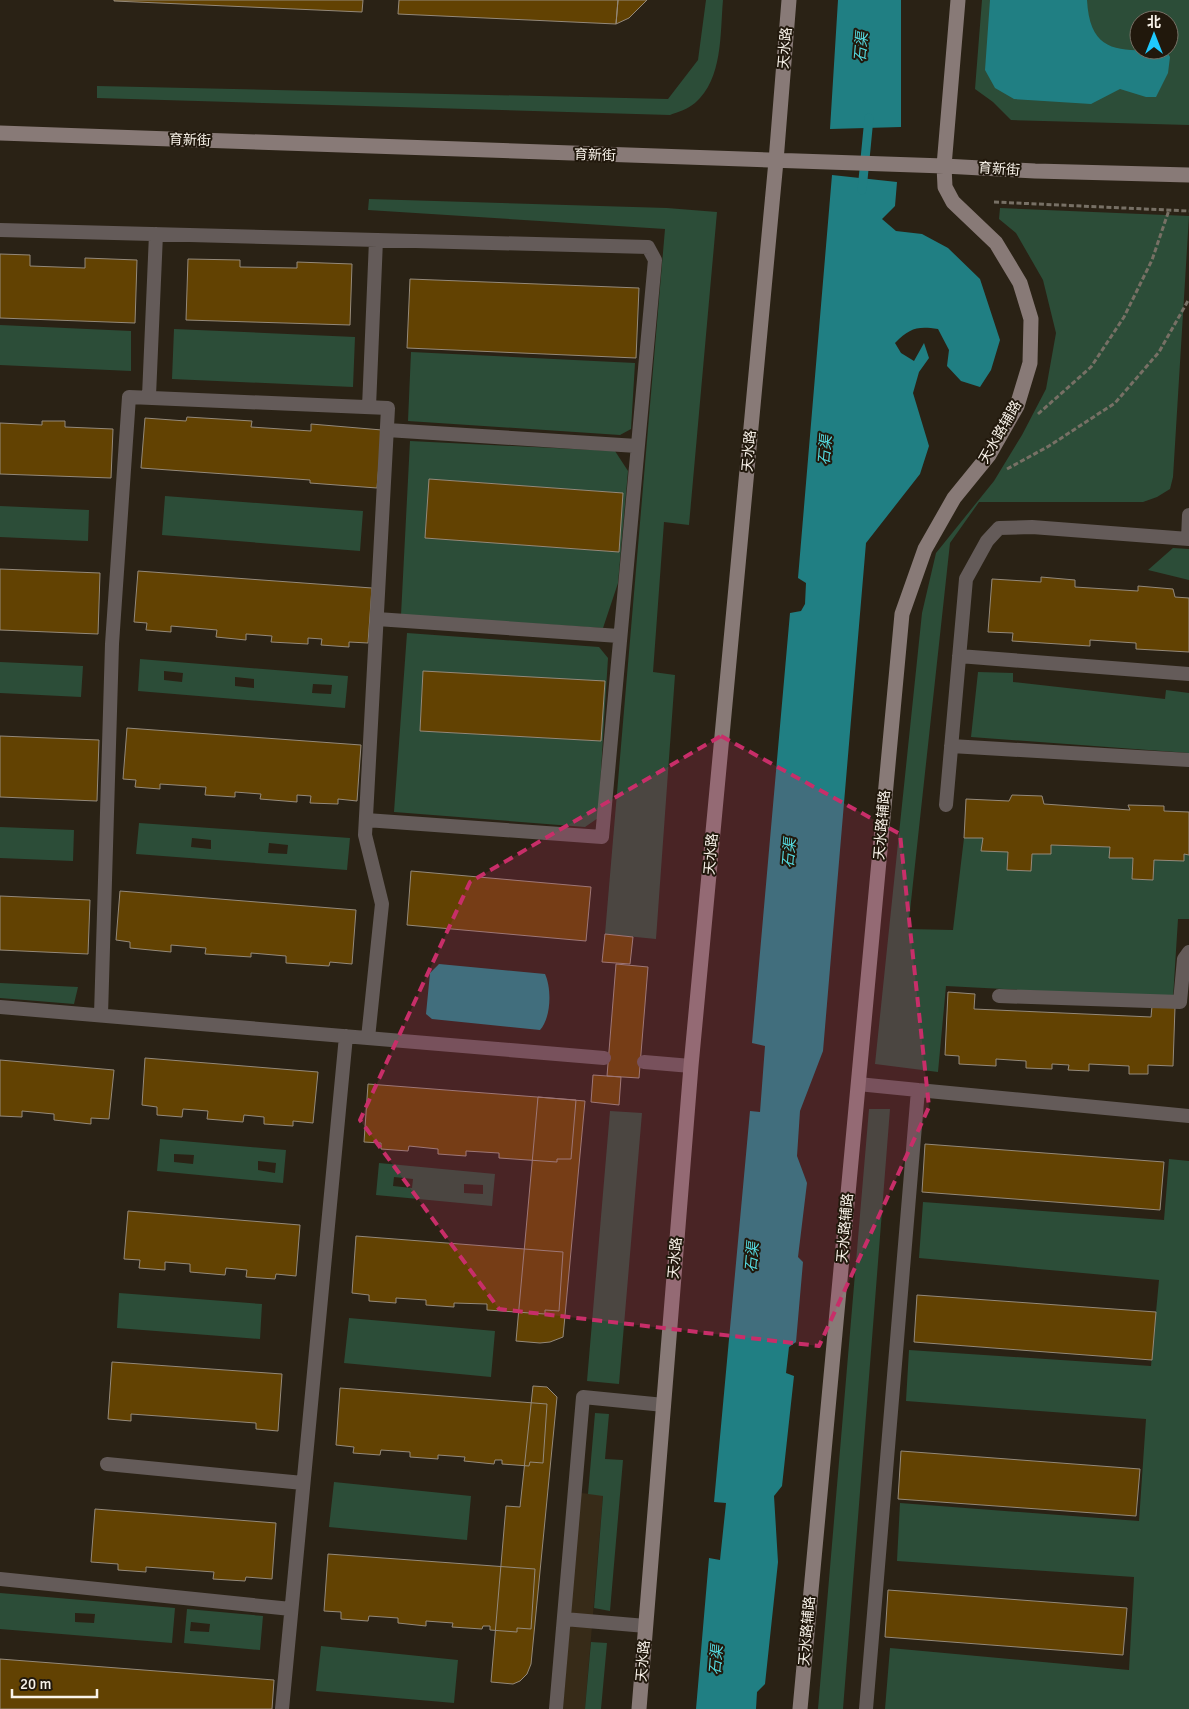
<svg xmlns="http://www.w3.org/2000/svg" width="1189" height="1709" viewBox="0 0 1189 1709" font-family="Signika,'Noto Sans SC',sans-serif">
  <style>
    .built { fill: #372b18 }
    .green { fill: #2c4d38; fill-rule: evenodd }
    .water { fill: #207f83 }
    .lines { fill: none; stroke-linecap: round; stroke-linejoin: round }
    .stream { stroke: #207f83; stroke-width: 9 }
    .building { fill: #624202; stroke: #94897a }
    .path { stroke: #777065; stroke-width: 3; stroke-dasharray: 5 2.5; stroke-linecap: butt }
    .lane { stroke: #645b59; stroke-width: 14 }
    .secondary { stroke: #887a77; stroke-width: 15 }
    .marked { fill: #c82e69; fill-opacity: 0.2; stroke: #c82e69; stroke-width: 4; stroke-dasharray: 10 6; stroke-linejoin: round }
    .labels { text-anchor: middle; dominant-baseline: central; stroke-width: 4; stroke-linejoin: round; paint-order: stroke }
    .street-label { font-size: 14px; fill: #f9f3ea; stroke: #21180c }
    .water-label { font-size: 15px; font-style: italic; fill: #54d7dd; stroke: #21180c }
  </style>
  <rect width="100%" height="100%" fill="#2a2215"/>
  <path class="built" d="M580 1493 603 1495 585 1709H563Z"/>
  <path class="green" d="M706 0H723C720 34 723 79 695 103 688 109 678 112 670 115L97 98V86L668 99 698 60Z
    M982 0H1189V125L1011 120 993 102 975 89ZM1139 20H1169V50H1139Z
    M369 199 667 208 717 212 689 525 664 522 653 672 675 675 656 939 605 934 665 229 368 210Z
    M1000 208 1189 216 1173 477 1170 489 1157 497 1143 502H979L950 543 908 929 953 930 964 838H983L1008 852V870L1031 871 1032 854H1051V845L1110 847V858H1133L1132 879 1153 880 1154 860 1182 851 1189 853V919H1178L1173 998 946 986 938 1072 875 1064 922 613 936 553 994 481 1022 435 1046 389 1056 333 1043 280 1016 233 999 219Z
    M0 325 131 331V371L0 365Z
    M174 329 355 337 353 387 172 379Z
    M411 352 635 363 631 429 620 435 408 421Z
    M410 441 615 451 628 471 618 583 603 628 401 615ZM430 479 623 493 619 552 426 538Z
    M165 496 363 511 360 551 162 535Z
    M0 506 89 510 88 541 0 537Z
    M1173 548 1189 549V580L1148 570Z
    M407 633 599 647 608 658 598 818 585 827 394 812ZM423 672 605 682 601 741 420 731Z
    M140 659 348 676 345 708 138 691ZM164 671 183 673 182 682 164 680ZM235 677 254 679V688L235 686ZM313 684 332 685 331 694 312 693Z
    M0 662 83 666 81 697 0 693Z
    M978 672 1013 673V682L1165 699 1166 690 1189 693V753L971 737Z
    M139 823 350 838 347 870 136 854ZM192 838 211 840V849L191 847ZM269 843 288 845 287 854 268 853Z
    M0 827 74 830 73 861 0 858Z
    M0 983 78 987 74 1004 0 998Z
    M869 1109H890L843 1709H818Z
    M610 1111 642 1113 619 1384 587 1381Z
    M160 1139 286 1150 283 1183 157 1171ZM174 1154 194 1155 193 1164 174 1162ZM258 1161 276 1163 275 1173 258 1170Z
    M1169 1159 1189 1161V1709H885L890 1648 1129 1670 1134 1577 897 1561 900 1503 1139 1521 1146 1419 906 1401 909 1350 1151 1366 1159 1280 919 1258 923 1202 1164 1220Z
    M379 1163 495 1174 492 1206 376 1195ZM394 1177 413 1179 412 1188 393 1186ZM464 1184 483 1185V1194L464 1193Z
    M119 1293 262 1304 260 1339 117 1328Z
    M349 1318 495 1331 491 1377 344 1363Z
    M595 1413 609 1414 605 1459 623 1460 610 1611 594 1608 603 1496 588 1494Z
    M334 1482 471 1496 467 1540 329 1527Z
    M0 1593 175 1608 172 1643 0 1629ZM75 1613 95 1614 94 1623 75 1622Z
    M187 1609 263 1616 260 1650 184 1643ZM191 1622 210 1624 209 1632 190 1631Z
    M591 1642 607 1643 601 1709H585Z
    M321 1646 458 1660 454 1703 316 1691Z"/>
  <path class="water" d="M838 0H901V127L830 129Z
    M990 0H1087C1090 57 1123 50 1166 50L1170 57 1168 73 1156 97H1146L1120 89 1091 104 1014 99 995 88 985 70Z
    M832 175 897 182 895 206 882 219 896 231 922 234 948 248 980 279 1000 340 991 370 980 387 961 381 947 366 949 350 938 329C917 326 910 328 895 343L901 353 914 361 924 343 929 358 919 372 913 393 929 446 920 474 866 543 823 1051 800 1111 797 1156 807 1183 798 1257 803 1262 796 1342 789 1347 786 1373 794 1376 782 1486 774 1496 778 1562 765 1684 757 1692 756 1709H696L709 1558 720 1560 726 1503 714 1502 750 1111 760 1112 765 1046 752 1043 790 613 801 611 805 604 806 583 798 578Z
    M439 964 545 974C552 989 551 1018 540 1030L432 1019 426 1014 430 973Z"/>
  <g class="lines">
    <path class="stream" d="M862 190 869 118"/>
  </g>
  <path class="building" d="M363 0 362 12 114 1V0Z
    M399 0H618L616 24 398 14Z
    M618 0H647L629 18 616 24Z
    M0 254 30 255V266L85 268V258L137 260 135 323 0 318Z
    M188 259 240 260V267L297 268V262L352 264 350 325 186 320Z
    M410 279 639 288 636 358 407 348Z
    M187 417 252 421 251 427 311 431V424L382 430 377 488 310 483V480L141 468 145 418 186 421Z
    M42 421H65V427L113 429 111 478 0 474V423L42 425Z
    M429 479 623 493 619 552 425 538Z
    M0 569 100 573 98 634 0 630Z
    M138 571 372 588 368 643 349 642V647L321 645 322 639 308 638V644L271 642 272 636 246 634V640L216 637 217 630 171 626V632L146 630 147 623 134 622Z
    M1041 577 1075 580V587L1138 591V586L1173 589 1175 597 1189 598V652L1136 649V643L1090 640V646L1012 641 1013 633 988 632 992 579 1041 582Z
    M423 671 605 681 601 741 420 731Z
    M127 728 361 745 357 801 338 799V804L310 803 311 796 297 795V802L260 799 261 794 235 792V797L205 795 206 787 160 784V789L135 787 136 780 123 779Z
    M0 736 99 740 97 801 0 797Z
    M1012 795 1042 796 1044 804 1130 810 1128 805 1164 806V811L1189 812V855L1184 854V861L1154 860 1153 880 1132 879 1133 858H1109L1110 847 1051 845V854H1032L1031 871 1007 870 1008 852 981 851 983 838H964L966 799 1009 801Z
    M411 871 591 887 586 941 407 925Z
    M120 891 356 910 352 964 330 962 329 966 286 963V956L251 953V957L205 954 206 948 171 945V952L130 948V942L116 940Z
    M0 896 90 900 88 954 0 950Z
    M605 934 633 937 630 964 602 962Z
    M616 964 648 967 639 1078 607 1076Z
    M948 992 975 994 974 1009 1151 1017 1152 1006 1175 1007 1173 1066 1148 1065V1074H1129V1066L1089 1064V1071L1068 1070 1069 1065 1052 1064V1069L1026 1068V1061L996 1059V1066L959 1064V1056L945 1055Z
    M145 1058 318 1072 313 1123 293 1121V1126L264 1124V1117L244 1115 243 1122 207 1119 208 1111 183 1109 182 1117 157 1115V1107L142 1105Z
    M0 1060 114 1070 109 1119 91 1118V1124L54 1120V1114L22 1111V1117L0 1116Z
    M593 1075 621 1077 619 1105 591 1102Z
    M368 1084 576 1100 571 1159H557V1162L499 1158V1153L466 1151V1156L438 1154V1149L409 1146 408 1151 381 1149V1143L364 1142Z
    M538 1097 585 1101 563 1337 550 1342 540 1343 516 1341Z
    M925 1144 1164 1162 1160 1210 922 1192Z
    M128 1211 300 1225 296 1276 276 1274 275 1279 246 1277 247 1270 226 1268 225 1275 190 1272V1264L165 1262V1270L139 1268 140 1260 124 1259Z
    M356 1236 563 1252 559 1311 545 1310V1314L487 1310V1304L454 1303V1307L426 1305V1300L396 1298V1303L369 1301V1295L352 1293Z
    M917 1295 1156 1312 1152 1360 914 1342Z
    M112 1362 282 1374 278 1431 256 1429V1423L131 1414V1421L108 1419Z
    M533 1386 547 1387 557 1397 531 1664 527 1674 520 1681 513 1684 491 1682 506 1506 520 1507Z
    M340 1388 547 1404 543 1463 530 1462 529 1466 502 1464V1460H495L494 1464 464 1461 465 1457 438 1455V1459L410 1457V1452L381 1450 380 1455 353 1453 354 1447 336 1445Z
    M901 1451 1140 1469 1136 1516 898 1499Z
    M95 1509 276 1523 272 1579 246 1577 245 1581 213 1579 214 1572 146 1567V1572L118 1570V1564L91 1562Z
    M328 1554 535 1569 531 1629 517 1628V1632L490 1630V1626H483L482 1629 452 1627 453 1623 426 1621V1626L398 1623V1618L369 1616 368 1621 341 1619V1612L324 1611Z
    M888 1590 1127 1608 1123 1655 885 1637Z
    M0 1659 274 1680 272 1709H0Z"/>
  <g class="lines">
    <path class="path" d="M994 202 1189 211
      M1038 414 1091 367 1124 317 1152 260 1169 210
      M1007 469 1049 446 1115 403 1159 352 1189 299"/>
    <path class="lane" d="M0 230 648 247 655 260 602 837 366 820
      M149 396 156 234
      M369 407 376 240
      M387 430 637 446
      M1188 539 1189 515
      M377 619 619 636
      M959 656 1189 674
      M951 746 1189 760
      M946 805 966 579 987 541 999 528 1032 527 1189 539
      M999 996 1180 1002 1184 959 1189 952
      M0 1007 604 1058
      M101 1015 112 644 129 397 388 408 365 835 382 904 368 1038
      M644 1062 691 1066
      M858 1084 918 1090
      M107 1464 303 1483
      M0 1579 291 1609
      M564 1619 646 1626
      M282 1709 346 1036
      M556 1709 583 1397 664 1405
      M866 1709 918 1090 1189 1116"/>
    <path class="secondary" d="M0 133 944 166 1035 171 1189 175
      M639 1709 691 1066 776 161 789 0
      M800 1709 902 614 925 549 954 498 989 455 1017 406 1030 363 1031 319 1020 283 996 243 953 202 945 187 944 166 958 0"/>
  </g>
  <path class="marked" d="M721 736 900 834 929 1107 819 1346 499 1309 360 1120 470 882Z"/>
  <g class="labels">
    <g class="street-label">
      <text transform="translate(785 48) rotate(-85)">天水路</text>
      <text transform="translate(190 140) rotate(2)">育新街</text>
      <text transform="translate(595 155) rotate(2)">育新街</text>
      <text transform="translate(999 169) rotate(4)">育新街</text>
      <text transform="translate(1000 432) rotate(-60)">天水路辅路</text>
      <text transform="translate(749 451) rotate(-85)">天水路</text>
      <text transform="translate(882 825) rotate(-85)">天水路辅路</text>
      <text transform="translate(711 854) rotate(-85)">天水路</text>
      <text transform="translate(845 1228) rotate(-85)">天水路辅路</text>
      <text transform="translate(675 1258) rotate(-85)">天水路</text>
      <text transform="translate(807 1631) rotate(-85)">天水路辅路</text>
      <text transform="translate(643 1661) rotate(-85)">天水路</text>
    </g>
    <g class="water-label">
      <text transform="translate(861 47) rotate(-85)">石渠</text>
      <text transform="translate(825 450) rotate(-85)">石渠</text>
      <text transform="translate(789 853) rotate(-85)">石渠</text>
      <text transform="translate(752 1257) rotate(-85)">石渠</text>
      <text transform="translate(716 1660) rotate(-85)">石渠</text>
    </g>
  </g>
  <g transform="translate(1154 35)"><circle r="24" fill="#21180c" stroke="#777065"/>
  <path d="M0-4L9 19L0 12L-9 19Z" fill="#1fc9fd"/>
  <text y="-8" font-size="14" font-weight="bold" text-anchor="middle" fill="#f9f3ea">北</text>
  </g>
  <path d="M12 1689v8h85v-8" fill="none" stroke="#f9f3ea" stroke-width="2.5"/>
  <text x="20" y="1689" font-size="15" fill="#f9f3ea" stroke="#21180c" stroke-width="4" paint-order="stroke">20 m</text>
</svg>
